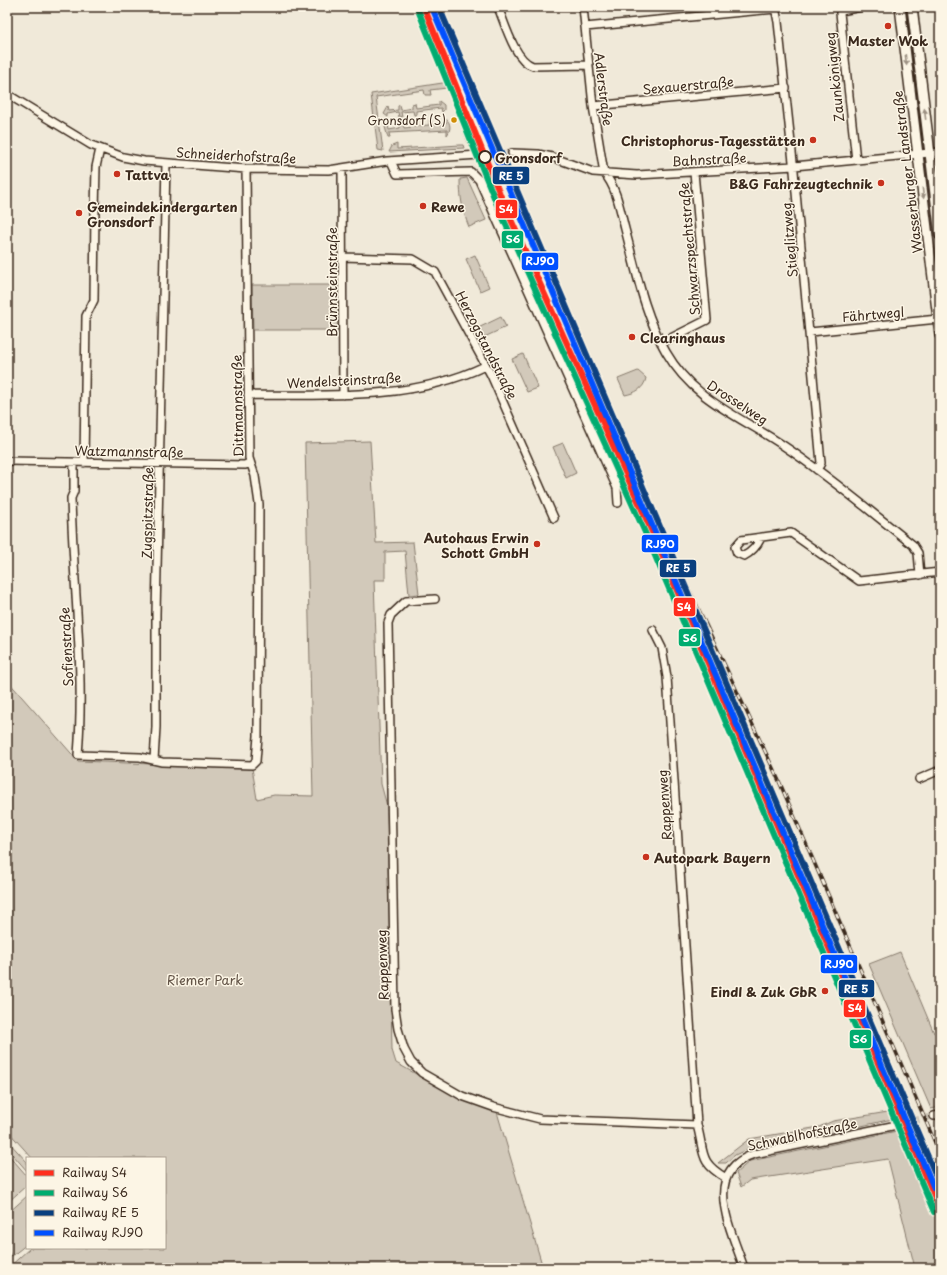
<svg xmlns="http://www.w3.org/2000/svg" width="947" height="1275" viewBox="0 0 947 1275" font-family="'Playpen Sans',sans-serif">
  <style>
    .green { fill: #d2c9ba; stroke: #867a6c }
    .lines { fill: none; stroke-linecap: round; stroke-linejoin: round }
    .minor-tunnel { stroke: #ccc3b4; stroke-width: 7; stroke-dasharray: 7 3.5; stroke-linecap: butt }
    .minor-casing { stroke: #3b2a1e; stroke-width: 10 }
    .major-casing { stroke: #3b2a1e; stroke-width: 12 }
    .minor { stroke: #fcf5e5; stroke-width: 7 }
    .major { stroke: #fcf5e5; stroke-width: 9 }
    .rail-casing { stroke: #3b2a1e; stroke-width: 3.5 }
    .rail { stroke: #fcf5e5; stroke-width: 2; stroke-dasharray: 6; stroke-linecap: butt }
    .rail-1-casing { stroke: #fcf5e5; stroke-width: 9 }
    .rail-2-casing { stroke: #fcf5e5; stroke-width: 9 }
    .rail-3-casing { stroke: #fcf5e5; stroke-width: 9 }
    .rail-4-casing { stroke: #fcf5e5; stroke-width: 9 }
    .rail-1 { stroke: #ff2d1d; stroke-width: 6 }
    .rail-2 { stroke: #00ac6f; stroke-width: 6 }
    .rail-3 { stroke: #093f7f; stroke-width: 6 }
    .rail-4 { stroke: #0050ff; stroke-width: 6 }
    .oneway { fill: #9c9082 }
    .poi-dot { fill: #c8321e; stroke: #fcf5e5; stroke-width: 1.5 }
    .bus-dot { fill: #d18d06; stroke: #fcf5e5; stroke-width: 1.5 }
    .stop-dot { fill: #fcf5e5; stroke: #3b2a1e; stroke-width: 2 }
    .labels { text-anchor: middle; dominant-baseline: central; stroke-width: 3; stroke-linejoin: round; paint-order: stroke }
    .bus-label { font-size: 12px; fill: #3b2a1e; stroke: #fcf5e5; text-anchor: end }
    .poi-label { font-size: 13px; font-weight: bold; fill: #3b2a1e; stroke: #fcf5e5; text-anchor: start }
    .street-label { font-size: 13px; fill: #3b2a1e; stroke: #fcf5e5 }
    .stop-label { font-size: 13px; font-weight: bold; fill: #3b2a1e; stroke: #fcf5e5; text-anchor: start }
    .park-label { font-size: 13px; fill: #615245; stroke: #fcf5e5 }
    .line-badge { stroke: #fcf5e5; stroke-width: 1.5 }
    .badge-label { font-size: 11px; text-anchor: middle; font-weight: bold; fill: #fff }
  </style>
  <rect width="100%" height="100%" fill="#f0e9d9"/>
  <filter id="ink" filterUnits="userSpaceOnUse"><feTurbulence type="fractalNoise" baseFrequency=".025" numOctaves="2"/><feDisplacementMap in="SourceGraphic" scale="8" xChannelSelector="R" yChannelSelector="G"/><feConvolveMatrix kernelMatrix="1 2 1 2 8 2 1 2 1" color-interpolation-filters="sRGB"/></filter>
  <g filter="url(#ink)">
    <path class="green" d="M449 82 476 148 469 147 447 88 430 90 431 95H425L424 90 376 97 383 151 378 150 371 94Z
      M439 101 444 105V110L442 112 441 108 416 111V115H414L413 111 401 112 402 117H399L398 112 388 114V117L384 114 388 107 389 111 398 110V106L400 105 401 110 412 108V104L415 103 416 108 439 105Z
      M446 119C451 123 451 130 447 135V130L389 133 390 138H388L385 127 388 125 389 130 400 128V124L403 123 404 128 415 127 414 121 417 122 418 126 429 125V120H431L432 125 446 123Z
      M397 144V149L460 145H463L464 148 389 152 392 146Z
      M467 178 486 220 469 227C462 210 460 196 460 179Z
      M475 255 489 287 480 291 466 259Z
      M252 285H338V330H253Z
      M501 317 506 327 478 340 474 330Z
      M523 354 538 388 527 392 512 359Z
      M638 371 646 378C644 389 635 393 625 395L618 379Z
      M370 441 376 543 413 542 419 594 409 595 405 551 385 552V580H374L381 784 387 806 392 1050 396 1063 460 1098 497 1112 543 1268H8L30 1248H165V1158H32L7 1130V680L78 761 252 768 257 799 274 795 313 796 305 443Z
      M563 443 576 473 566 478 553 447Z
      M900 952 934 1033 940 1031V1107L931 1109 869 964Z
      M894 1111 940 1221V1268H915L888 1159 750 1180 741 1187 736 1173 750 1161 897 1131 892 1119 822 1135 752 1147 735 1155 726 1163H718L749 1139 819 1127 833 1121Z
      M7 1140 27 1162V1171L7 1148Z
      M7 1153 27 1176V1185L7 1203Z
      M27 1196V1244L12 1256 7 1250V1214Z"/>
    <g class="lines">
      <path class="minor-tunnel" d="M479 155 512 153
        M892 1126 934 1116"/>
      <g class="minor-casing">
        <path id="minor" d="M498 7C505 24 515 61 533 66L589 65
          M583 7 593 106 604 173C617 188 620 210 625 229 636 270 644 314 666 352 694 401 740 416 784 446 829 476 871 512 913 545L918 553 920 575
          M775 7 778 22 794 171 821 463 817 470
          M585 27 775 9
          M7 94 91 145 123 157 144 161 246 169 329 170 387 161 479 155
          M593 106 786 88
          M512 153 538 154 552 157 593 172 637 175 794 166 940 152
          M856 160 840 13 841 11 861 7
          M391 161 397 174 471 172 479 180 617 488 618 503
          M342 169 343 395
          M342 257 413 259 435 272 491 375 554 518
          M810 332 938 319
          M661 343 707 320 694 172
          M248 395C327 395 412 401 485 366
          M7 461 245 465 249 463
          M74 463V491L71 498C73 584 85 669 78 755L140 757 162 762 252 765 256 761 258 736 259 504 255 476 249 458 246 169
          M84 463 86 316 94 300 95 211 96 167 100 149
          M761 538C757 546 752 552 744 556L737 553 735 547 741 540 791 533 859 581 940 572
          M435 599 406 601 391 615 388 623 395 1009 398 1029 404 1049 411 1062 422 1073 462 1096 493 1107 540 1119 697 1125
          M653 630 662 648 667 677 697 1125C705 1153 698 1162 726 1178
          M154 760 156 727V614L166 163
          M919 779 940 770
          M934 1116 940 1115
          M744 1268C732 1231 700 1172 754 1154L892 1126"/>
      </g>
      <g class="major-casing">
        <path id="major" d="M900 7 940 335
          M912 7 940 235"/>
      </g>
      <use href="#minor" class="minor"/>
      <use href="#major" class="major"/>
      <g class="rail-casing">
        <path id="rail" d="M662 531 779 781 940 1154"/>
      </g>
      <use href="#rail" class="rail"/>
      <g class="rail-1-casing">
        <path id="rail-1" d="M424 7 504 204 653 534 940 1209"/>
      </g>
      <g class="rail-2-casing">
        <path id="rail-2" d="M418 10 498 207 647 537 934 1212"/>
      </g>
      <g class="rail-3-casing">
        <path id="rail-3" d="M439 7 940 1185"/>
      </g>
      <g class="rail-4-casing">
        <path id="rail-4" d="M433 10 934 1188"/>
      </g>
      <use href="#rail-1" class="rail-1"/>
      <use href="#rail-2" class="rail-2"/>
      <use href="#rail-3" class="rail-3"/>
      <use href="#rail-4" class="rail-4"/>
    </g>
    <defs><path id="oneway-solid" d="M-6-.8H1V-3.2L6.5 0L1 3.2V.8H-6Z"/></defs>
    <g class="oneway">
      <use href="#oneway-solid" transform="translate(906 60) rotate(83)"/>
      <use href="#oneway-solid" transform="translate(925 114) rotate(-97)"/>
      <use href="#oneway-solid" transform="translate(923 193) rotate(83)"/>
    </g>
  </g>
  <g class="poi-dot">
    <circle cx="888" cy="26" r="4"/>
    <circle cx="813" cy="140" r="4"/>
    <circle cx="117" cy="174" r="4"/>
    <circle cx="881" cy="183" r="4"/>
    <circle cx="423" cy="206" r="4"/>
    <circle cx="79" cy="213" r="4"/>
    <circle cx="632" cy="337" r="4"/>
    <circle cx="537" cy="544" r="4"/>
    <circle cx="646" cy="857" r="4"/>
    <circle cx="825" cy="991" r="4"/>
  </g>
  <circle class="bus-dot" cx="454" cy="120" r="3.5"/>
  <circle class="stop-dot" cx="485" cy="157" r="6"/>
  <g class="labels">
    <g class="bus-label">
      <text x="446" y="120">Gronsdorf (S)</text>
    </g>
    <g class="poi-label">
      <text x="888" y="40" text-anchor="middle">Master Wok</text>
      <text x="805" y="140" text-anchor="end">Christophorus-Tagesstätten</text>
      <text x="125" y="174">Tattva</text>
      <text x="873" y="183" text-anchor="end">B&amp;G Fahrzeugtechnik</text>
      <text x="87" y="206">Gemeindekindergarten<tspan x="87" dy="15">Gronsdorf</tspan></text>
      <text x="431" y="206">Rewe</text>
      <text x="640" y="337">Clearinghaus</text>
      <text x="529" y="537" text-anchor="end">Autohaus Erwin<tspan x="529" dy="15">Schott GmbH</tspan></text>
      <text x="654" y="857">Autopark Bayern</text>
      <text x="817" y="991" text-anchor="end">Eindl &amp; Zuk GbR</text>
    </g>
    <g class="street-label">
      <text transform="translate(834 77) rotate(-96)">Zaunkönigweg</text>
      <text transform="translate(688 85) rotate(-5)">Sexauerstraße</text>
      <text transform="translate(604 89) rotate(83)">Adlerstraße</text>
      <text transform="translate(236 155) rotate(3)">Schneiderhofstraße</text>
      <text transform="translate(709 159) rotate(-3)">Bahnstraße</text>
      <text transform="translate(907 172) rotate(-97)">Wasserburger Landstraße</text>
      <text transform="translate(789 240) rotate(-95)">Stieglitzweg</text>
      <text transform="translate(689 249) rotate(-95)">Schwarzspechtstraße</text>
      <text transform="translate(331 282) rotate(-90)">Brünnsteinstraße</text>
      <text transform="translate(873 314) rotate(-5)">Fährtwegl</text>
      <text transform="translate(487 345) rotate(63)">Herzogstandstraße</text>
      <text transform="translate(344 380) rotate(-3)">Wendelsteinstraße</text>
      <text transform="translate(738 402) rotate(33)">Drosselweg</text>
      <text transform="translate(237 406) rotate(-91)">Dittmannstraße</text>
      <text transform="translate(129 451) rotate(1)">Watzmannstraße</text>
      <text transform="translate(147 513) rotate(-89)">Zugspitzstraße</text>
      <text transform="translate(66 647) rotate(-93)">Sofienstraße</text>
      <text transform="translate(664 805) rotate(-94)">Rappenweg</text>
      <text transform="translate(382 965) rotate(-92)">Rappenweg</text>
      <text transform="translate(802 1134) rotate(-12)">Schwablhofstraße</text>
    </g>
    <g class="stop-label">
      <text x="495" y="157">Gronsdorf</text>
    </g>
    <g class="park-label">
      <text x="205" y="979">Riemer Park</text>
    </g>
  </g>
  <g class="line-badge">
    <rect x="492" y="166" width="38" height="19" rx="4" fill="#093f7f"/>
    <rect x="495" y="199" width="23" height="20" rx="4" fill="#ff2d1d"/>
    <rect x="501" y="230" width="23" height="19" rx="4" fill="#00ac6f"/>
    <rect x="521" y="252" width="38" height="19" rx="4" fill="#0050ff"/>
    <rect x="641" y="534" width="38" height="19" rx="4" fill="#0050ff"/>
    <rect x="659" y="559" width="38" height="19" rx="4" fill="#093f7f"/>
    <rect x="673" y="597" width="23" height="20" rx="4" fill="#ff2d1d"/>
    <rect x="678" y="628" width="23" height="19" rx="4" fill="#00ac6f"/>
    <rect x="820" y="954" width="38" height="20" rx="4" fill="#0050ff"/>
    <rect x="838" y="979" width="37" height="19" rx="4" fill="#093f7f"/>
    <rect x="843" y="999" width="23" height="19" rx="4" fill="#ff2d1d"/>
    <rect x="849" y="1029" width="23" height="20" rx="4" fill="#00ac6f"/>
  </g>
  <g class="badge-label">
    <text x="511" y="180">RE 5</text>
    <text x="506" y="213">S4</text>
    <text x="513" y="243">S6</text>
    <text x="540" y="265">RJ90</text>
    <text x="660" y="548">RJ90</text>
    <text x="678" y="572">RE 5</text>
    <text x="684" y="611">S4</text>
    <text x="690" y="642">S6</text>
    <text x="839" y="968">RJ90</text>
    <text x="856" y="993">RE 5</text>
    <text x="855" y="1012">S4</text>
    <text x="860" y="1043">S6</text>
  </g>
  <rect width="947" height="1275" fill="none" stroke="#fcf5e5" stroke-width="24"/>
  <rect x="12" y="12" width="923" height="1251" fill="none" stroke="#3b2a1e" stroke-width="1.5" filter="url(#ink)"/>
  <rect x="26" y="1157" width="140" height="92" fill="#fcf5e5" stroke="#afa495"/>
  <rect x="34" y="1170" width="20" height="6" fill="#ff2d1d" stroke="#afa495"/>
  <text x="62" y="1177" font-size="12" fill="#3b2a1e">Railway S4</text>
  <rect x="34" y="1190" width="20" height="6" fill="#00ac6f" stroke="#afa495"/>
  <text x="62" y="1197" font-size="12" fill="#3b2a1e">Railway S6</text>
  <rect x="34" y="1210" width="20" height="6" fill="#093f7f" stroke="#afa495"/>
  <text x="62" y="1217" font-size="12" fill="#3b2a1e">Railway RE 5</text>
  <rect x="34" y="1230" width="20" height="6" fill="#0050ff" stroke="#afa495"/>
  <text x="62" y="1237" font-size="12" fill="#3b2a1e">Railway RJ90</text>
</svg>
